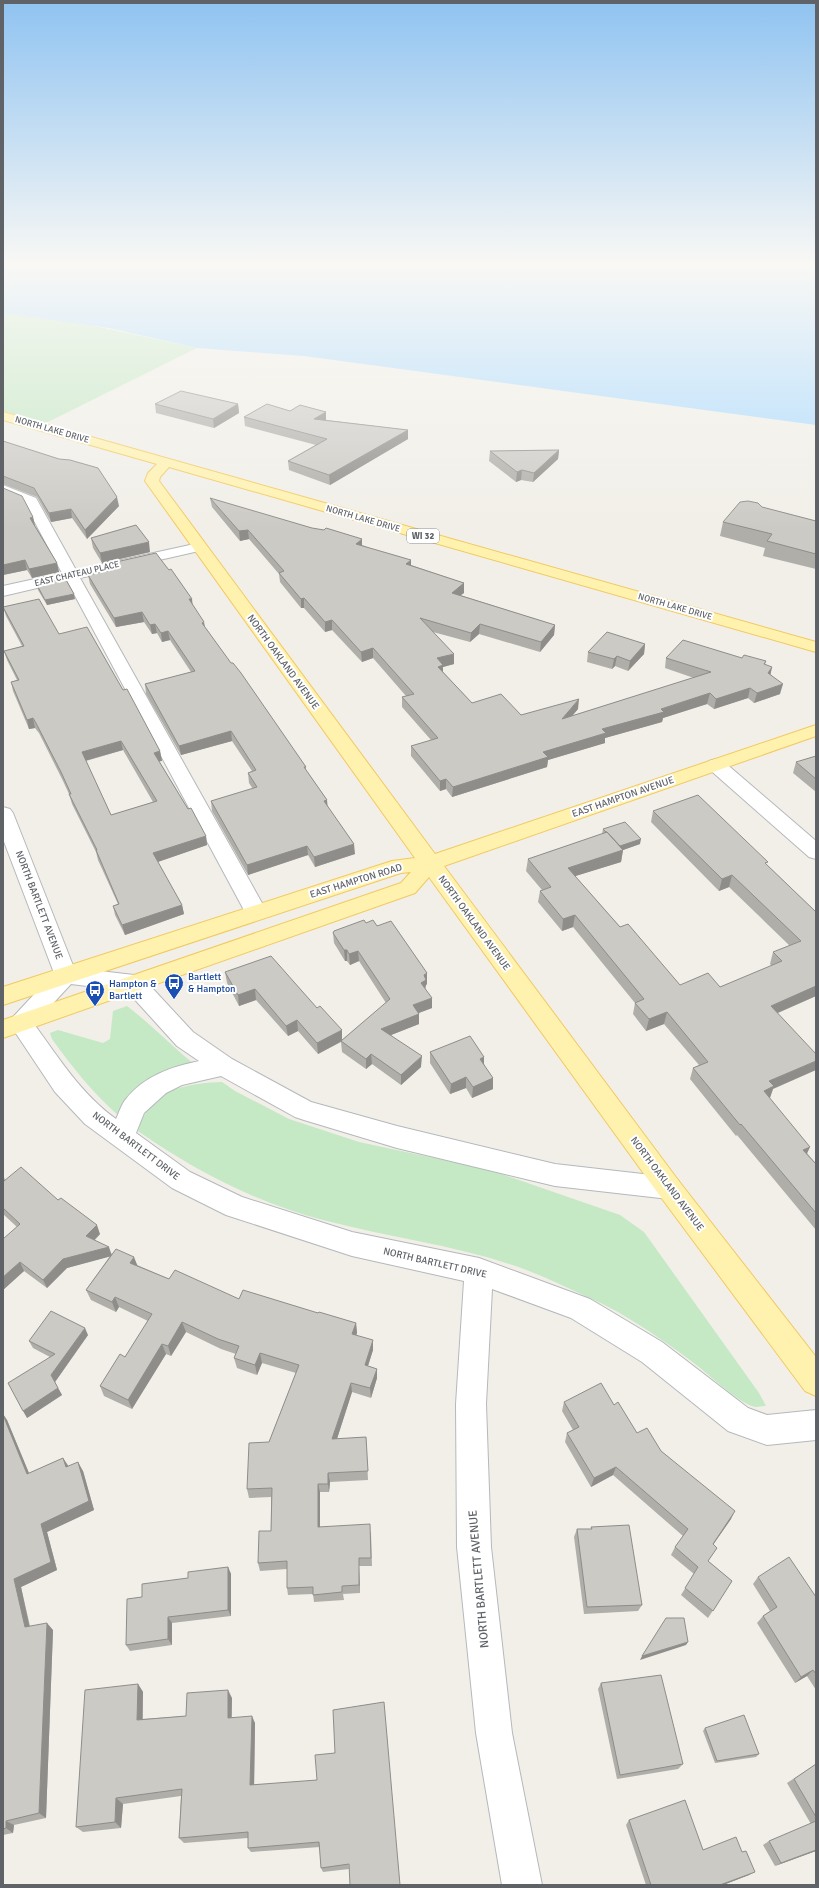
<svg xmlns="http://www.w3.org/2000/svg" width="819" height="1888" viewBox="0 0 819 1888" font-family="Signika,sans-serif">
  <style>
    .green { fill: #c5e8c5 }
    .water { fill: #aadaff }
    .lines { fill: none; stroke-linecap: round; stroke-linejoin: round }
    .minor-casing { stroke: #b5b8bc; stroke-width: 2 }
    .major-casing { stroke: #f2c960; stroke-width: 2 }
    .minor { fill: #fff; fill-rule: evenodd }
    .major { fill: #fff2af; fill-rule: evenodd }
    .wall { fill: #afaea9; fill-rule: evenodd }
    .shaded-wall { fill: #8f8d8a }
    .building { fill: #cccac5; stroke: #8f8d8a; fill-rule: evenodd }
    .labels { text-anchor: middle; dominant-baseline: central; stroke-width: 4; stroke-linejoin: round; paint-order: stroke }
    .far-street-label { font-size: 9px; fill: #5f6368; stroke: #fff }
    .shield { fill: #fff; stroke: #8f9295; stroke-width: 1 }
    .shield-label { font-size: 9px; font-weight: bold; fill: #5f6368 }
    .street-label { font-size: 10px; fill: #5f6368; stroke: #fff }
    .transit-label { font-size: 10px; fill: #164399; stroke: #fff; text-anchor: start }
    .near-street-label { font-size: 12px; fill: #5f6368; stroke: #fff }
  </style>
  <rect width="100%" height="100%" fill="#f1efe8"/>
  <path class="green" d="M3 311 61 319 197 348 46 423 3 411Z
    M127 1006C152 1025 173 1048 198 1067L119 1116C92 1092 73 1068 52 1039L50 1033 58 1030 103 1043 110 1039 113 1011Z
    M222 1082 235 1091 289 1119 359 1142 490 1170 620 1215 644 1232 759 1393 766 1406C762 1406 756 1408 752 1406 739 1402 711 1377 699 1367 673 1347 647 1329 618 1312 598 1301 576 1292 555 1282 483 1248 403 1241 327 1221 259 1204 195 1171 138 1131 140 1126 141 1119 145 1114 161 1087 193 1083 222 1082Z"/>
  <path class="water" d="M3 264H816V425L304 356 197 348 109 328 3 313Z"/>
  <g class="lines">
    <g class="minor-casing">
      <path id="minor" d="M3 485 36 498 76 570 199 543 204 544 206 547 204 550 199 551 80 578 267 912 264 917 256 919 248 917 245 912 67 581 3 596V586L62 573 25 504 3 494Z
        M716 759 723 761 816 841V859L809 857 709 769 707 765 709 761Z
        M3 807 10 809 13 813 74 968 134 975 142 977 193 1032 232 1059 311 1102 397 1126 555 1164 669 1177 678 1180 682 1188 678 1196 669 1199 555 1186 397 1148 304 1120 295 1117 221 1076 182 1085 166 1093 144 1113 136 1133 190 1172 242 1197 352 1232 479 1258 590 1299 662 1342 748 1408 767 1415 816 1410V1440L767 1445 728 1431 642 1362 571 1318 492 1289 486 1404 491 1547 512 1733 542 1885H502L476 1733 457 1547 456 1404 464 1281 352 1256 226 1215 172 1188 85 1124 55 1092 9 1023 13 1017 54 973 3 839ZM71 984 127 991 177 1046 199 1061C171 1067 144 1076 126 1099 121 1105 119 1113 116 1119 81 1094 59 1058 34 1024Z"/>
    </g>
    <g class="major-casing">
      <path id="major" d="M3 412 816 642V652L169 467 160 477 159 481 435 854 816 725V736L444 866 678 1180 816 1357V1396L805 1391 660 1196 429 877 415 893 3 1038V1020L401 883 411 872 401 873 3 1005V987L392 861 415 858 145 481 148 473 157 464 3 420Z"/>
    </g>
    <use href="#minor" class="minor"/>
    <use href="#major" class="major"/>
  </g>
  <path class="wall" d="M155 404H238L239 413 214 428 156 413Z
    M290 411 326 412V420L408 430V439L330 485 289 470 288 461 316 445 245 426 244 417Z
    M3 441 119 506 87 539 72 518 51 522 37 497 3 484Z
    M559 450 558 459 533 482 521 480 516 482 489 461 490 451Z
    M3 488 33 517 35 526 57 563 59 572 32 578 27 570 3 575Z
    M210 498 362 545 411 565 464 583V593L460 595 555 625 554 635 540 652 479 634 470 642 433 632 454 664 443 667V672L472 703 521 715 578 709 572 716 694 678 665 668 666 658H742L766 661 765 665 772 667 770 675 780 694 754 703 748 698 714 709 707 704 663 718 662 722 605 738V743L548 760 547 767 452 797 446 789 440 791 411 756V746L431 740 402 707V697L406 696 373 658 362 662 332 630 325 632 304 608H301L280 582 279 574 249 539 240 541 212 507Z
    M762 507 816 521V569L763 556 765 548 720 536 723 522Z
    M91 538 150 552 102 563 93 548Z
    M107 564 193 606 205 628 306 767V770L327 800V806L355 854 315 867 308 855 248 875 212 811 211 801 253 789 249 783 248 773 252 771 232 741 181 755 146 694 145 684 191 672 170 640 162 642 157 633 152 634 144 622 116 627 90 584 88 575 109 570Z
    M37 585 75 599 47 605 38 590Z
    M3 607 59 634 123 690 160 751 162 761H159L188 809 206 836 207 845 157 862 182 905 184 914 125 935 115 915 113 906 118 904 98 860 96 852 72 804 69 794 63 781 39 733 35 728 29 729 13 691 11 682 17 680 7 660 4 651 22 646 6 616ZM123 750 153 802 111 815 86 761Z
    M645 644 644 654 628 671 615 666 612 669 587 662 588 652Z
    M816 756V792L793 773 796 762Z
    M653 811 767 865 816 912V996L778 1013 773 1089 769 1098 807 1153 816 1164V1230L737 1135 736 1136 690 1079 693 1068 699 1065 664 1024 646 1031 633 1014 635 1003 573 927 562 931 538 902 540 891 542 890 526 871 528 859 602 834 603 829 640 844 623 850 621 862 575 876 620 927 680 985 720 987 772 966 770 964 773 952 790 946 729 887 719 891 651 822Z
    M366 923 377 926 427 973V984L426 985 425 988 432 1008 419 1013V1024L391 1035 421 1067 401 1085 372 1064 366 1069 342 1052 341 1042 318 1054 298 1031 288 1036 256 1000 239 1006 227 983 225 972 317 1008 342 1040 386 1003 359 961 350 965 347 961H345L334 943 333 933Z
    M430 1052 484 1057V1064L493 1089 472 1098 466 1088 450 1094 430 1063Z
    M3 1174 5 1180 58 1200 100 1234 95 1240 112 1254 169 1279 239 1299 318 1313 356 1323 357 1333 356 1335 373 1350 368 1366 377 1369V1378L371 1398 352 1392 337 1439 366 1437 368 1480 330 1482 329 1492H320V1527L371 1532 372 1566H359L360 1593 343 1594 344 1600 314 1602 313 1594 288 1595 287 1588V1569L260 1571 258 1563 271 1531V1497L249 1498 247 1489 269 1442 296 1373 262 1363 257 1375 237 1368 234 1358 236 1354 221 1349 186 1332 171 1356 166 1354 132 1409 104 1396 100 1386 125 1357 148 1321 119 1307 116 1312 91 1300 86 1290 110 1256 67 1268 47 1288 24 1271 3 1290 17 1227 3 1214Z
    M88 1335 55 1382 62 1395 27 1418 50 1357 33 1348 29 1341Z
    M564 1402 614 1405 637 1433 661 1451 731 1519 713 1545 717 1548 708 1561 732 1581 708 1618 681 1595 694 1574 671 1555 675 1547 683 1536 613 1475 591 1487 565 1442 567 1433 573 1430 562 1411Z
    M3 1414 7 1420 29 1473 63 1458 68 1466 83 1471 94 1510 47 1532 57 1570 21 1587 30 1626 53 1630 46 1818 14 1825 13 1833 3 1835Z
    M591 1527 642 1605 638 1611 584 1614 574 1537 577 1529H591Z
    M228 1567 231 1574V1616L172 1623V1645L130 1651 126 1645 142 1597 188 1578Z
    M758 1577 816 1597V1690L807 1676 795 1683 757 1623 763 1616 770 1611 753 1584Z
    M601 1683 683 1764 678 1769 617 1779 598 1689Z
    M138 1684 143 1692V1719L186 1716 232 1698V1717L255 1723 254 1785 317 1780 335 1753 349 1869 323 1872 321 1868 320 1847 251 1852 248 1848V1838L184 1843 179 1838 181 1796 123 1804 121 1828 83 1832 76 1827Z
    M705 1728 759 1754 756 1757 715 1763 703 1731Z
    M816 1764V1851L775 1866 763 1845 769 1841 811 1824 787 1783Z
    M629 1820 703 1850 749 1875 723 1885H646L626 1825Z"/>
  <path class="shaded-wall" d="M238 404 239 413 214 428 213 419Z
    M326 412V421L314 419Z
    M408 430V439L330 485 329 475Z
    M559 450 558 459 533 482 534 473Z
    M522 470 521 480 516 482 517 472Z
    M117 497 119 506 87 539 85 530Z
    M71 509 72 518 51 522 49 513Z
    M33 517 35 526 32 527 30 518Z
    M248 530 249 539 240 541 239 531Z
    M362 539V549L356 544Z
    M149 542 150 552 102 563 100 553Z
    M25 560 27 570 3 575V565Z
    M411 560V569L406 564Z
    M57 563 59 572 32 578 29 569Z
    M464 583V593L451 602 452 593Z
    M74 594 75 599 47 605 45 600Z
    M304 598V608H301V599Z
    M189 599H192L193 608Z
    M142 612 144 622 116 627 114 618Z
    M332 620V630L325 632V622Z
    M204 622 206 632 202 623Z
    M155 624 157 633 152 634 150 625Z
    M480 624 479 634 470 642 471 633Z
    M555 625 554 635 540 652 541 642Z
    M168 631 170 640 162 642 161 633Z
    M645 644 644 654 628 671 630 661Z
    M373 648V658L362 662 361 652Z
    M454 654V664L443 667V675L438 677 437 658Z
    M617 656 615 666 612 669 614 659Z
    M772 667 770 677 768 673Z
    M783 684 780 694 754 703 757 693Z
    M750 688 748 698 714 709 716 699Z
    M710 693 707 704 663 718 662 722 605 738V743L548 760 547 767 452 797 453 787 602 729Z
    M579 699 578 709 561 729 562 719Z
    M33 718 35 728 29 729 27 720Z
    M231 731 232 741 181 755 179 746Z
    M121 741 123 750 84 761 82 752Z
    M160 751 162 761 156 762 154 753Z
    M446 779V789L440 791V781Z
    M327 800 328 810 324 801Z
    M206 836 207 845 155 863 153 853Z
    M641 839 640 844 623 850 621 862 566 879 568 868 619 846Z
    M354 844 355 854 315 867 314 857Z
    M307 846 308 855 248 875 247 865Z
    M732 875 729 887 719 891 722 879Z
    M182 905 184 914 125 935 122 925Z
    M575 915 573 927 562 931 563 919Z
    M344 950H347V961H345Z
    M358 951 359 961 350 965 349 954Z
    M427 973V984L426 985 425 990 421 983 424 975Z
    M816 986V996L768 1017 771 1006Z
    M255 989 256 1000 239 1006 238 995Z
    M432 998V1008L413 1015V1005Z
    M667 1012 664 1024 646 1031 649 1019Z
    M419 1014V1024L381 1039V1029Z
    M297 1020 298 1031 288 1036 286 1026Z
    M342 1030V1041L318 1054 317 1043Z
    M371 1054 372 1064 366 1069V1059Z
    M422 1056 421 1067 401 1085V1075Z
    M484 1057V1067L480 1059Z
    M816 1061V1070L773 1089 770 1098 764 1091 769 1081Z
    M466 1077V1088L450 1094 451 1084Z
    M493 1078V1089L472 1098 473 1087Z
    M810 1147 805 1158 803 1150Z
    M97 1225 100 1234 89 1245 86 1236Z
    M109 1247 112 1256 67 1268 47 1288 43 1280 63 1259Z
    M134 1257 138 1267 130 1263Z
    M20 1262 24 1271 3 1290V1277Z
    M115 1297 119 1307 116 1312 112 1302Z
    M182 1322 186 1332 171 1356 168 1346Z
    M356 1323 357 1333 353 1344 352 1334Z
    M85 1328 88 1335 55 1382 51 1375Z
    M373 1340V1350L365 1375V1365Z
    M162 1344 166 1354 132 1409 128 1400Z
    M260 1353 262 1363 257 1375 255 1365Z
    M377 1369V1378L371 1398 370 1388Z
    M351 1383 352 1392 334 1448 332 1439Z
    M58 1388 62 1395 27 1418 23 1411Z
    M3 1414 7 1420 33 1483 27 1474 3 1415Z
    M63 1458 69 1467H66Z
    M78 1462 83 1471 94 1510 47 1532 57 1570 21 1587 31 1634 25 1627 14 1579 41 1524Z
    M616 1467 613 1475 591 1487 594 1478Z
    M328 1473 330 1482 329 1492 328 1484Z
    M318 1484 320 1492V1536L318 1527Z
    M735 1511 731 1519 708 1552 713 1544Z
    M359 1558V1566L360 1593 359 1585Z
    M228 1567 231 1574V1616L228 1610Z
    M168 1617 172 1623V1645L168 1639Z
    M47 1623 53 1630 46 1818 39 1813Z
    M688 1642 686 1645 640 1660 642 1656Z
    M813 1670 807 1676 795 1683 801 1677Z
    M138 1684 143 1692 142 1727 137 1720Z
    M228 1690 232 1698 231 1725 228 1718Z
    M252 1716 255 1723 254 1791 250 1785Z
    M116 1798 123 1804 121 1828 115 1822Z
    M6 1821 14 1825 13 1833 6 1828Z
    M816 1850V1851L775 1866 781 1863Z
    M755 1872 749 1875 723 1885H720Z"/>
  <path class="building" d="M181 391 238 404 213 419 155 404Z
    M267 404 290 411 300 405 326 412 314 419 408 430 329 475 288 461 327 439 244 417Z
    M3 441 59 459 70 460 98 468 117 497 85 530 71 509 49 513 34 488 3 476Z
    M559 450 534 473 522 470 517 472 490 451Z
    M3 488 22 496 33 517 30 518 57 563 29 569 25 560 3 565Z
    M210 498 312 528 324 530 326 528 362 539 356 544 411 560 406 564 464 583 452 593 555 625 541 642 480 624 471 633 420 618 454 654 437 658 443 665 438 667 472 703 501 694 521 715 579 699 562 719 711 672 666 658 683 640 742 658 744 655 766 661 764 664 772 667 768 673 783 684 757 693 750 688 716 699 710 693 661 709 664 712 602 729 606 733 543 752 548 757 453 787 446 779 440 781 411 746 438 738 402 697 414 694 373 648 361 652 332 620 325 622 304 598 301 599 279 573 284 571 248 530 239 531Z
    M748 501 758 503 762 507 816 521V554L767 541 772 534 723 522 740 502Z
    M136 525 149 542 100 553 91 538Z
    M156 553 165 565 169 570 171 569 192 599H189L204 622 202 623 231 663H233L241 673 306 767H304L327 800 324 801 354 844 314 857 307 846 247 865 211 801 257 787 248 773 256 770 231 731 179 746 145 684 195 671 168 631 161 633 155 624 150 625 142 612 114 618 88 575 111 570 107 564Z
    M65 578 74 594 45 600 37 585Z
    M39 599 59 634 87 627 123 690 127 689 160 751 154 753 188 809 191 808 206 836 153 853 182 905 122 925 113 906 119 904 96 850H97L69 794H71L61 772 36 723 33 718 27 720 11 682 19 680 4 651 24 646 3 607ZM121 741 157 801 111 815 82 752Z
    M607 632 645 644 630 661 617 656 614 659 588 652Z
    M816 756V779L796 762Z
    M698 795 768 862 765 863 816 912V986L771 1006 816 1054V1061L769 1081 774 1086 764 1091 810 1147 803 1150 816 1164V1213L741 1124 740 1125 693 1068 708 1062 667 1012 649 1019 635 1003 644 999 575 915 563 919 540 891 551 887 528 859 607 832 623 850 568 868 620 927 628 924 680 985 708 973 720 987 782 961 773 952 801 941 732 875 722 879 653 811Z
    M625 822 641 839 620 846 607 832H606L603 829Z
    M364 920 366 923 373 920 377 926 391 921 427 973 424 975 426 980 421 983 432 998 413 1005 419 1014 381 1029 422 1056 401 1075 371 1054 366 1059 341 1041 390 999 358 951 349 954 347 950H344L333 933 334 931Z
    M271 956 317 1008 320 1006 342 1030 317 1043 297 1020 286 1026 255 989 238 995 225 972Z
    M470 1036 484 1057 480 1059 493 1078 473 1087 466 1077 451 1084 430 1052Z
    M21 1167 58 1200 61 1198 97 1225 86 1236 109 1247 63 1259 43 1280 20 1262 3 1277V1239L20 1224 3 1208V1178L4 1181Z
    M116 1249 134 1257 130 1263 169 1279 175 1270 239 1299 243 1290 318 1313 319 1312 356 1323 352 1334 373 1340 365 1365 377 1369 370 1388 351 1383 332 1439 366 1437 368 1471 328 1473V1484H318V1527L370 1524 371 1558H359V1585L342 1586V1592L313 1595V1587L287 1588V1561L258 1563 259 1531H271L272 1488 247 1489 249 1443 269 1442 299 1365 260 1353 255 1365 234 1358 239 1346 218 1339 182 1322 168 1346 162 1344 128 1400 100 1386 120 1354 125 1357 152 1314 115 1297 112 1302 86 1290Z
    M51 1311 85 1328 51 1375 58 1388 23 1411 8 1383 55 1354 29 1341Z
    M601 1383 614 1405 618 1402 637 1433 647 1428 661 1451 735 1511 713 1544 717 1548 708 1561 732 1581 713 1611 685 1588 698 1567 675 1547 688 1529 616 1467 594 1478 567 1433 579 1427 564 1402Z
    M3 1415 27 1474 63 1458 66 1467 78 1462 89 1501 41 1524 51 1562 14 1579 25 1627 47 1623 39 1813 6 1821V1828L3 1829Z
    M629 1525 642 1605 587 1607 577 1529H592L591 1527Z
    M789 1557 816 1597V1674L813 1670 801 1677 763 1616 777 1607 758 1577Z
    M228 1567V1610L168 1617V1639L126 1645 127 1599 142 1597V1584L188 1578V1572Z
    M666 1618H684L688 1642 642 1656Z
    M661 1675 683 1764 620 1775 601 1683Z
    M138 1684 137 1720 186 1716 187 1693 228 1690V1718L252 1716 250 1785 317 1780 315 1755 335 1753 333 1710 384 1702 400 1885H350L349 1864 321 1868 319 1842 248 1848V1832L179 1838 182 1789 116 1798 115 1822 76 1827 85 1690Z
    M744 1715 759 1754 717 1761 705 1728Z
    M816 1764V1817L794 1779Z
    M685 1800 703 1850 736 1837 742 1852 746 1851 755 1872 720 1885H651L629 1820Z
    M816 1821V1850L781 1863 769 1841Z"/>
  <linearGradient id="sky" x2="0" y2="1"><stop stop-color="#8fc3f1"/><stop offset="0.5" stop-color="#f9f8f5"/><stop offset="1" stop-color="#f9f8f5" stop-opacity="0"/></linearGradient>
  <rect width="819" height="529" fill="url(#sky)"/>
  <defs>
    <g id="bus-pin" transform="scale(1)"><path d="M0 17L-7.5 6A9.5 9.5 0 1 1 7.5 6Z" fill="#1a4fb4" stroke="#fff"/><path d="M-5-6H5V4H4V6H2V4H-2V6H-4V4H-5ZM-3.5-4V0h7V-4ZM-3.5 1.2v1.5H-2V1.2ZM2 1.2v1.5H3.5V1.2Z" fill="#fff"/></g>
  </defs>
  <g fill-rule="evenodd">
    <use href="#bus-pin" x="174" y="983"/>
    <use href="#bus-pin" x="95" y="990"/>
  </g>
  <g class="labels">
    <g class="far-street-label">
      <text transform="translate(52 430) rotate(16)">NORTH LAKE DRIVE</text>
      <text transform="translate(363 519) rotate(16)">NORTH LAKE DRIVE</text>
      <text transform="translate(77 574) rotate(-13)">EAST CHATEAU PLACE</text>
      <text transform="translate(675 607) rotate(16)">NORTH LAKE DRIVE</text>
    </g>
    <rect class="shield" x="407" y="529" width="32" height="14" rx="3"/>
    <g class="shield-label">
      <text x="423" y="536">WI 32</text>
    </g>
    <g class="street-label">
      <text transform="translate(283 662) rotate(54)">NORTH OAKLAND AVENUE</text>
      <text transform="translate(623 797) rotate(-19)">EAST HAMPTON AVENUE</text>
      <text transform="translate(356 881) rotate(-17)">EAST HAMPTON ROAD</text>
      <text transform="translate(39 905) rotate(69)">NORTH BARTLETT AVENUE</text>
      <text transform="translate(474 923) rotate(54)">NORTH OAKLAND AVENUE</text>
      <text transform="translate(136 1146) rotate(37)">NORTH BARTLETT DRIVE</text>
      <text transform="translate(667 1184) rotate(53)">NORTH OAKLAND AVENUE</text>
      <text transform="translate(435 1263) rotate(13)">NORTH BARTLETT DRIVE</text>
    </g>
    <g class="transit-label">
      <text x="188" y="977">Bartlett<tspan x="188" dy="12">&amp; Hampton</tspan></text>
      <text x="109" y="984">Hampton &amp;<tspan x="109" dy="12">Bartlett</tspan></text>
    </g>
    <g class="near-street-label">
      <text transform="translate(479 1579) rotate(-95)">NORTH BARTLETT AVENUE</text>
    </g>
  </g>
  <rect width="819" height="1888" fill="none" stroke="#5f6368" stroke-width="8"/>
</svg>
